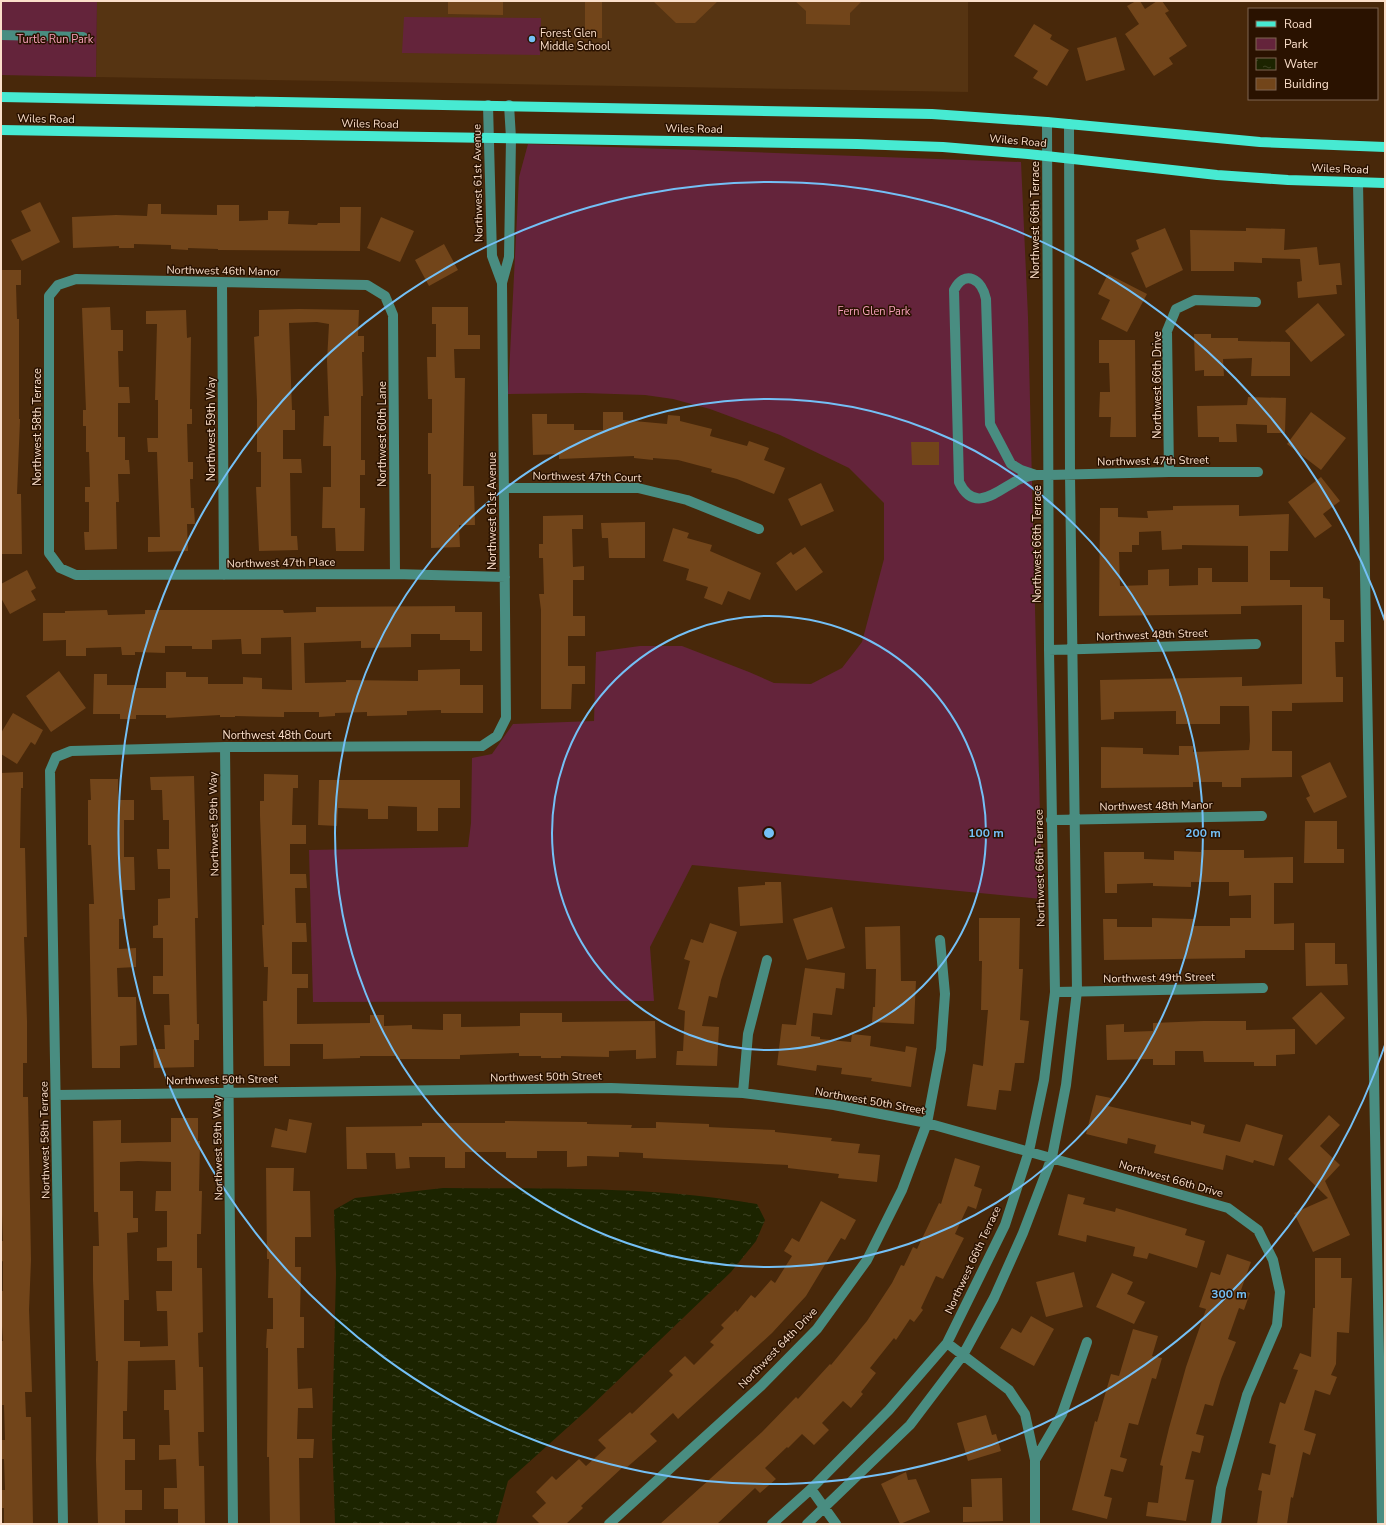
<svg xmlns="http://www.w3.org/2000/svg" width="1386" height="1525" viewBox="0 0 1386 1525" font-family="'Nunito Sans',sans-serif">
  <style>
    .built { fill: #563412 }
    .green { fill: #64243b }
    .water { fill: url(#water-ripples) }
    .building { fill: #72451a; fill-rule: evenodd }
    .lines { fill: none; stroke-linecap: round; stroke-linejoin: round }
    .minor { stroke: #498d81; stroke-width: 10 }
    .major { stroke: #47ead2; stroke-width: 10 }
    .ring { fill: none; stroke: #74c0f6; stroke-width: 2 }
    .poi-dot { fill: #74c0f6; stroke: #2a1200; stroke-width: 1.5 }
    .labels { text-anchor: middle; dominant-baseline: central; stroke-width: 3; stroke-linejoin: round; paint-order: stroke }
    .poi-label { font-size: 11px; fill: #fbdfca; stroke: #2a1200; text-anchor: start }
    .park-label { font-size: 11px; fill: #f6a1ba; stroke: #2a1200 }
    .street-label { font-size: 11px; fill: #fbdfca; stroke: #2a1200 }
    .centre { fill: #74c0f6; stroke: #2a1200; stroke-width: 2 }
    .ring-label { font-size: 12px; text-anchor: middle; font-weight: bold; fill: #74c0f6; stroke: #2a1200; stroke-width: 3; stroke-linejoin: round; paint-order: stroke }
  </style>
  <defs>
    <pattern id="water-ripples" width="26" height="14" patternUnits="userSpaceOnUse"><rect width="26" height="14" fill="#1c2400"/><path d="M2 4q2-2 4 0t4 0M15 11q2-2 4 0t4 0" fill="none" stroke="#3e4324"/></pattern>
  </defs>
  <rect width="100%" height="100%" fill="#48280a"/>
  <path class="built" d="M97 1H968V92L96 77Z"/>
  <path class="green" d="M1 1H97L96 77 1 75Z
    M404 17 541 18 540 55 402 53Z
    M528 144 1021 162 1028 317 1042 899 692 865 650 947 654 1001 313 1002 309 850 468 847 471 823 472 758 492 754 513 724 594 721 596 652 640 646H682L749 672 774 683 811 684 842 668 862 642 884 559V503L849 468 780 435 710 409 673 399 645 395 584 393 508 394 519 177Z"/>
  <path class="water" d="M443 1188C548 1189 653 1186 757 1204L765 1220 756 1241 731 1272 587 1410 508 1481 496 1524H335L332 1435 336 1274 334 1210 355 1198Z"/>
  <path class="building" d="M448 1H503V15L448 14Z
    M585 1H602V38H585Z
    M653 1H718L695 23H676Z
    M795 1H862L850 13V25L806 24V11Z
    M1136 1H1140L1145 9 1157 1H1162L1169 11 1165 13 1187 46 1169 58 1173 64 1154 76 1125 34 1139 24 1127 6Z
    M1034 24 1052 35 1050 39 1069 50 1047 86 1033 78 1038 71 1014 56Z
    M1116 37 1125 70 1086 81 1077 48Z
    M40 202 60 242 22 261 11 240 31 231 21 211Z
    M148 204H161V214L217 215V205H239V221L268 220V211H289L288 224 317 225 318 223H340V207H361L360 251 218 250V249L188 248V250L171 249V245L134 244V248H119V246L73 248 72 217 116 215 147 216Z
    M381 217 414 231 400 262 367 248Z
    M1165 228 1183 270 1146 288 1131 253 1139 249 1136 240Z
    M1246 228 1285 229 1284 250 1317 247 1319 265 1340 263 1342 285H1336L1337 294 1298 298 1297 282 1302 281 1300 259 1262 258V263L1234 262V271H1191L1190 230 1246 231Z
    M444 244 458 270 429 286 415 260Z
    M1 270H21V285H16L17 319H19V419H20L17 494H21L22 554H1Z
    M1108 274 1147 294 1127 332 1101 319 1110 300 1098 294Z
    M1318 303 1345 335 1311 362 1285 331Z
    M110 307 111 330H123V351H118L119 387H129L130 403H118V437H125V460H129L130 474H118L119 502H116L117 549 85 550 84 532H89V502H85V487H90L89 452H86V426H83V410H86L82 308Z
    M432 307H468V335H480V349H454L455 378H465L463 486H474L475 525H459L460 547 431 548V474H428V433H432V399H428L427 357H436V324H432Z
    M299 309 359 310 358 336H364V352H362L363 396H361V460H365V475H360V508H365L364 551H336L335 528H322L323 487H331V446H323L324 416H329L327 361 329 324 317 322 289 323 292 410H295V430H283V459H301L302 473H290L291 536H297L298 550 259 551 256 487H261V452H257V401L254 337 259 336V310Z
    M186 310 187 338 191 337 190 409H192V424H187L188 462H193V479H190L191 508H194L195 524H187L188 551 148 552V537H160L157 452H148L147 438H158V400H155L157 324H146V311Z
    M1194 334H1211V338H1238V341L1290 342V376H1251L1252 358 1223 359 1224 376H1204V370L1195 371Z
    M1099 340H1135L1136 437H1110L1111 417H1099L1100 392H1110L1109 363H1099Z
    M1248 397 1286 398 1285 433H1267V425L1236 424 1237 442H1219V437H1198L1197 406 1247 405Z
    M603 412H623V420L667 424 668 415 680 416V421L712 429 710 436 747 446 749 441 769 448 764 460 785 468 774 494 737 479 711 472 712 469 678 460 653 458V460L634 458V456L559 459V454L533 455 532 414H547V424H574V430H603Z
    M1311 412 1346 438 1321 470 1287 444Z
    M911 442H939V465H912Z
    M1321 477 1340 501 1323 514 1332 526 1315 538 1288 502Z
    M821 483 834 511 801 526 788 499Z
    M1239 505V516L1289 514 1288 551H1270V580H1290V587H1323V598L1330 599V620H1344V642H1335L1336 677H1343V702L1292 703V711H1272V751H1292V777L1241 778V787H1222V782H1193V787L1101 788V747L1143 748V754L1179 755V746H1193V752L1249 750 1250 741 1249 706H1220V724H1176V711L1114 712V719L1101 720 1100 680 1242 677V686L1302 684V605L1241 606V614L1099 616 1100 508H1118V517L1148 518 1147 511 1173 510V506ZM1161 531 1162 550 1182 549V545L1248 546V582H1212V568H1198V585L1169 586V569L1148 570V585L1120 586 1119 552H1132V545H1139V532Z
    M583 515V529H572L573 567 584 566V580H573V616H585V636H568V666H585V684H572L571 709H541V610L539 594H544L543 558H539V544H543V516Z
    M645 522V558H609L608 538H602L601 523Z
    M673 528 689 533 687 538 712 545 710 551 761 573 750 600 728 591 722 605 704 598 708 587 686 580 689 569 663 561Z
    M805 547 823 572 796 591 776 563 791 552 793 555Z
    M27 570 36 588 31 591 36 600 10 614 1 598V584Z
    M455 606V612H482V651H470V640H440V634H411V647L361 648V641L304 643 305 683 346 682V680L418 681V670L460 669V685H483V713H441V710L407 711V715L367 716V712L335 713V716L319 717V712H284V717L235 716V717H220V715L166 718V715H136V719H120V714H93L94 674H107V685H136V688H166V672H186V677H208V684H243V677L262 678V689L292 690 291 637 261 638V654H242L241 639 212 640V649H192V646H165V653L135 652V655H122L121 647 86 648V656H66V640L43 641V613H65V611L107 610 108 615 145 614V610H283L284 613 316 612V607Z
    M59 671 86 708 51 732 26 696Z
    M13 713 43 730 35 745 31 742 17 764 1 754V733Z
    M1330 762 1347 797 1314 813 1306 798 1310 796 1301 776Z
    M23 772V788H21L20 848H25L27 937H24L27 1021V1063H23V1097H28L31 1260 29 1310 32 1392H25L26 1417H31L33 1524H4V1508H1V1490H5L4 1459H1V1440H5L4 1405H1V1341H3L1 1311V1291H3V1261L1 1262V1241H3L1 1189V773Z
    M264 774 298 775V788H293L292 825H306V844H290V874H306L307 888H295L296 923H306L307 942H292V974H308V988H297V1024L370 1023V1015H384V1026L412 1025V1029L443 1030V1014H461V1027L520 1026V1013H562V1022L655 1021 656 1058 636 1059V1050L609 1051V1057L561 1056V1058H541V1056H519V1053L460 1055V1059H396V1056H360V1058L323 1059V1044H290V1066H264L263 1001H267L268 967H264L262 925H264L260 816V801H264Z
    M194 776 198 918H195L197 1024H199V1040H194V1067L154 1068 153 1049H165L164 1025H170L169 994H153V976H163V938H153V926L158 925V899L170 898V869H158L157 849H169V820H163L162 790H151L150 777Z
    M90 779H118V800H134V820H124V857H134L135 890H123L124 919H119V949L136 948V967L117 968 118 997H136L137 1045 120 1046V1068H92L89 904H94L91 845H88V800H91Z
    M319 780H460V808H438V831H417V807L388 806V819H368V809L338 808 337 826 318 825Z
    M1305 821H1337V849H1344V863H1304Z
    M1201 850H1244V858L1293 857V883H1274V924L1294 923V950H1245V958L1104 960 1103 919H1117V927H1152V918L1194 919V926H1230V918H1251V895L1229 896V882H1191V887L1153 886V883L1117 884V893H1105L1104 852H1144V859L1174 860V851L1201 852Z
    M765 882H781L783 923 740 926 738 887 765 885Z
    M832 907 845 948 807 960 793 919Z
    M979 918H1020L1019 969H1023L1020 1020 1029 1021 1024 1063H1015L1011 1091 999 1090 996 1110 967 1106 973 1064 983 1066 988 1010H981L982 961H979Z
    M710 923 737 932 721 980 717 998 709 996 702 1026 719 1027 717 1066 676 1065 677 1051H683L685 1011 678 1009 690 961 684 959 691 939 703 943Z
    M900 926 901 981H916L914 1024 872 1022 873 1007H875L876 969H866L865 927Z
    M1305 943H1335V964H1347L1348 985 1306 986Z
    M805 968 845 973 844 989 836 988 832 1015 813 1013 811 1036 820 1037V1039L851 1042 852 1034 871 1036 870 1046 905 1052 906 1046 917 1048 911 1087 871 1081 872 1078 841 1074 842 1068 817 1065 816 1071 777 1065 782 1024 796 1025Z
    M1321 992 1345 1018 1316 1045 1292 1018Z
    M1203 1021H1246V1030L1295 1029V1054L1276 1055V1066H1254V1062H1204L1203 1051H1175V1065H1153V1059L1107 1060 1106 1025 1124 1024V1032L1153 1031V1023Z
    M1096 1095 1111 1098 1108 1106 1191 1125V1121L1205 1125 1203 1133 1240 1142 1246 1124 1283 1135 1274 1166 1254 1160 1253 1163 1226 1155 1223 1170 1154 1153 1156 1145 1128 1138 1127 1144 1086 1134Z
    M1329 1115 1340 1125 1320 1146 1340 1165 1325 1181 1350 1235 1313 1252 1294 1213 1328 1198 1288 1159Z
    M171 1118H198V1141H200L199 1191H202L201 1234H197V1268H202L203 1332 198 1333 199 1367H203L204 1432H198L199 1466H204L205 1524H178V1509H164V1488H177L176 1459 159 1460V1445H170L169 1410H164V1390H176L175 1360 128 1361 127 1411H123V1439H135V1460H125V1490H142V1510H125V1524H98L96 1460 98 1361H96L93 1280V1246H99L98 1212H94L93 1121 121 1120V1143L171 1142ZM138 1161 171 1162V1191H156L155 1211H167V1247L157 1248V1261H172V1291H156L157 1311H167L168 1346 140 1347V1341H124V1300H129L127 1233 138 1232V1218H133V1191H120V1162Z
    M289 1119 312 1123 306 1153 271 1147 275 1128 287 1131Z
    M505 1121 587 1122V1124L632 1125 631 1128H656V1122L709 1124V1127L775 1130V1132L832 1138 831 1141 860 1144 858 1153 880 1155 877 1182 838 1178 839 1174 788 1168V1165L643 1158V1153L619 1152V1157L587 1156V1166L567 1167V1151H537V1158H506V1152H465V1168H445V1157H409L410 1168 396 1169 395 1153H366L367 1169H347L346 1127 422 1126V1123H505Z
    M955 1158 980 1166 974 1186 982 1189 976 1209 968 1206 955 1234 964 1238 943 1279 936 1276 921 1308 923 1310 914 1322 910 1319 896 1340 894 1338 870 1368 876 1373 861 1392 863 1394 851 1408 843 1401 822 1423 829 1430 814 1445 802 1434 788 1448 787 1447 765 1468 776 1479 760 1493 755 1488 717 1524H660L762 1432 796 1397 798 1399 830 1364 831 1365 867 1321 892 1283 901 1265 904 1266 913 1247 917 1249 939 1203 941 1204Z
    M266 1168H294L293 1191H310L311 1237H295V1267H301L300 1317H304V1348H297L298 1389 312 1388 313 1408H298L297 1439H314L313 1458H299L300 1524H270L269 1457H267L268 1348H266L267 1329H273V1298H268L269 1259H267Z
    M1068 1194 1085 1198 1083 1204 1115 1212 1116 1208 1187 1229 1185 1235 1205 1241 1197 1268 1149 1253 1147 1259 1133 1256 1135 1247 1087 1235 1086 1242 1058 1235Z
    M821 1201 856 1220 845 1240 841 1238 806 1296 772 1333 678 1419 673 1413 650 1434 657 1441 625 1469 623 1467 581 1506 583 1508 566 1524H540L532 1516 546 1503 536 1492 552 1476 556 1480 579 1459 586 1466 606 1448 598 1440 630 1412 632 1414 673 1375 669 1371 685 1356 694 1365 714 1345 710 1342 724 1328 721 1325 736 1310 737 1312 751 1295 755 1298 771 1280 775 1283 792 1256 784 1251 792 1238 799 1242Z
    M1227 1254 1251 1262 1241 1290 1250 1293 1244 1310 1239 1308 1228 1339 1236 1342 1221 1379 1213 1406 1205 1404 1196 1434 1204 1436 1200 1453 1192 1451 1185 1479 1194 1480 1186 1521 1146 1516 1148 1502 1158 1503 1163 1466 1160 1465 1169 1428 1186 1367 1206 1309 1199 1307 1211 1272 1220 1275Z
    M1315 1258H1341V1278H1352L1349 1333 1337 1332 1336 1364 1331 1375 1337 1377 1330 1395 1315 1390 1304 1430 1316 1434 1310 1455 1303 1452 1293 1498 1291 1497 1287 1524H1257L1262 1491 1258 1490 1262 1473 1270 1475 1276 1445 1269 1443 1280 1402 1285 1404 1298 1370 1293 1369 1300 1353 1311 1357 1313 1308H1315Z
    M1074 1272 1083 1307 1046 1317 1036 1282Z
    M1112 1273 1133 1282 1127 1294 1145 1302 1134 1324 1096 1307Z
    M1031 1316 1054 1329 1034 1366 1000 1348 1012 1328 1021 1333Z
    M1133 1329 1158 1336 1152 1356 1162 1358 1156 1379 1152 1378 1138 1425 1129 1423 1120 1457 1127 1459 1123 1472 1111 1469 1104 1496 1112 1498 1107 1519 1072 1510 1095 1421 1097 1422 1111 1374 1119 1376Z
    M986 1415 992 1435 996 1434 1001 1451 968 1461 957 1423Z
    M906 1472 908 1480 916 1479 930 1512 900 1524 881 1484Z
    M1002 1478 1003 1521 963 1522V1507H972L971 1479Z"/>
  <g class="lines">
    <path class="minor" d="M1 35 83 37
      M488 105 492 256 502 283
      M1358 182 1382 1524
      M222 283 224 575
      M1169 472 1167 331 1176 309 1195 300 1256 302
      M1036 475C1031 476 1025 477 1020 479 1000 488 975 516 959 482L954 290C965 269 982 279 986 299L990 424 1011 464 1021 470 1036 475H1049L1169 472H1258
      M505 488H638L687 500 759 529
      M395 574 393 315 385 296 367 285 76 279 58 285 49 296V553L60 568 76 575 395 574 505 577
      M1049 650 1256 644
      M225 747 233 1524
      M1051 820 1262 816
      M1055 992 1263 988
      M743 1093 748 1034 767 960
      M56 1095 611 1088 743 1093 834 1105 927 1123 1228 1208 1258 1230 1273 1260 1280 1292 1277 1325 1247 1395 1221 1488 1216 1524
      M947 1343 1009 1390 1025 1414 1035 1460
      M811 1489 836 1524
      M63 1524 50 771 56 757 71 751 225 747 482 746 497 736 506 718 502 283 509 257 511 138 509 105
      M609 1524 761 1386 817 1329 867 1260 902 1190 927 1123 941 1049 945 994 940 940
      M772 1524 811 1489 889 1410 947 1343 1005 1225 1029 1151 1044 1080 1055 992 1049 650 1047 122
      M807 1524 910 1425 963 1355 994 1298 1023 1233 1052 1157 1066 1085 1077 991 1070 475 1069 124
      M1035 1524V1460L1062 1414 1087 1342"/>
    <path class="major" d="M1 97 932 114 1047 122 1260 142 1385 147
      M1 130 857 144 943 147 1028 154 1217 175 1288 180 1385 183"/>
  </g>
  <g class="ring">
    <circle cx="769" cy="833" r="217"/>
    <circle cx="769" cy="833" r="434"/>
    <path d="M1385 1045A651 651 0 1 1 1385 621"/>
  </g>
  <circle class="poi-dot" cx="532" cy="39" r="4"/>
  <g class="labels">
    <g class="poi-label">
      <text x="540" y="33">Forest Glen<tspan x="540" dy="13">Middle School</tspan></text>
    </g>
    <g class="park-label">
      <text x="55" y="39">Turtle Run Park</text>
      <text x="874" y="311">Fern Glen Park</text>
    </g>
    <g class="street-label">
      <text transform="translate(46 119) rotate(1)">Wiles Road</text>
      <text transform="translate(370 124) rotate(1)">Wiles Road</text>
      <text transform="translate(694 129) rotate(1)">Wiles Road</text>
      <text transform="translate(1018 141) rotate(5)">Wiles Road</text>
      <text transform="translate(1340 169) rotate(2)">Wiles Road</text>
      <text transform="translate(478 183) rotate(-91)">Northwest 61st Avenue</text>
      <text transform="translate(1035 220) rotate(-90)">Northwest 66th Terrace</text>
      <text transform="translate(223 271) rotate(1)">Northwest 46th Manor</text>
      <text transform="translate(1157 385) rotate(-90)">Northwest 66th Drive</text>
      <text transform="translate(37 427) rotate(-90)">Northwest 58th Terrace</text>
      <text transform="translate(211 429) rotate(-90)">Northwest 59th Way</text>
      <text transform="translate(382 434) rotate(-90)">Northwest 60th Lane</text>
      <text transform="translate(1153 461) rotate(-1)">Northwest 47th Street</text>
      <text transform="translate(587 477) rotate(1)">Northwest 47th Court</text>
      <text transform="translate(492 511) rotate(-90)">Northwest 61st Avenue</text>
      <text transform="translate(1037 544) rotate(-90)">Northwest 66th Terrace</text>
      <text transform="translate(281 563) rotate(-1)">Northwest 47th Place</text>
      <text transform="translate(1152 635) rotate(-2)">Northwest 48th Street</text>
      <text x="277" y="735">Northwest 48th Court</text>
      <text transform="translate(1156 806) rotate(-1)">Northwest 48th Manor</text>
      <text transform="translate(214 824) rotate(-91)">Northwest 59th Way</text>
      <text transform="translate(1040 868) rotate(-91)">Northwest 66th Terrace</text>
      <text transform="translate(1159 978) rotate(-1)">Northwest 49th Street</text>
      <text transform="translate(546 1077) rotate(-1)">Northwest 50th Street</text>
      <text transform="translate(222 1080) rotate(-1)">Northwest 50th Street</text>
      <text transform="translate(870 1101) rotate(10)">Northwest 50th Street</text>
      <text transform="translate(45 1140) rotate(-91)">Northwest 58th Terrace</text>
      <text transform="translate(218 1148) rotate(-91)">Northwest 59th Way</text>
      <text transform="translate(1171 1179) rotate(16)">Northwest 66th Drive</text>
      <text transform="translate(973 1260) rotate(-65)">Northwest 66th Terrace</text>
      <text transform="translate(778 1348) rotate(-46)">Northwest 64th Drive</text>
    </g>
  </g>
  <circle cx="769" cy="833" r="6" class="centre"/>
  <g class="ring-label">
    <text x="986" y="837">100 m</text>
    <text x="1203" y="837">200 m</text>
    <text x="1229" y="1298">300 m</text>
  </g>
  <rect width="1386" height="1525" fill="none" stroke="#fbdfca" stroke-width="4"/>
  <rect x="1248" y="8" width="130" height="92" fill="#2a1200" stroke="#7e6451"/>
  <rect x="1256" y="21" width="20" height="6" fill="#47ead2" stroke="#7e6451"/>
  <text x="1284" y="28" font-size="12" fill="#fbdfca">Road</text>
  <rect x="1256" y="38" width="20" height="12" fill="#64243b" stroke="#7e6451"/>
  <text x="1284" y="48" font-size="12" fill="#fbdfca">Park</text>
  <rect x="1256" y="58" width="20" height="12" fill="url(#water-ripples)" stroke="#7e6451"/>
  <text x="1284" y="68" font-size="12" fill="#fbdfca">Water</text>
  <rect x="1256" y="78" width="20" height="12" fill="#72451a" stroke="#7e6451"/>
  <text x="1284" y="88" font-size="12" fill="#fbdfca">Building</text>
</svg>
